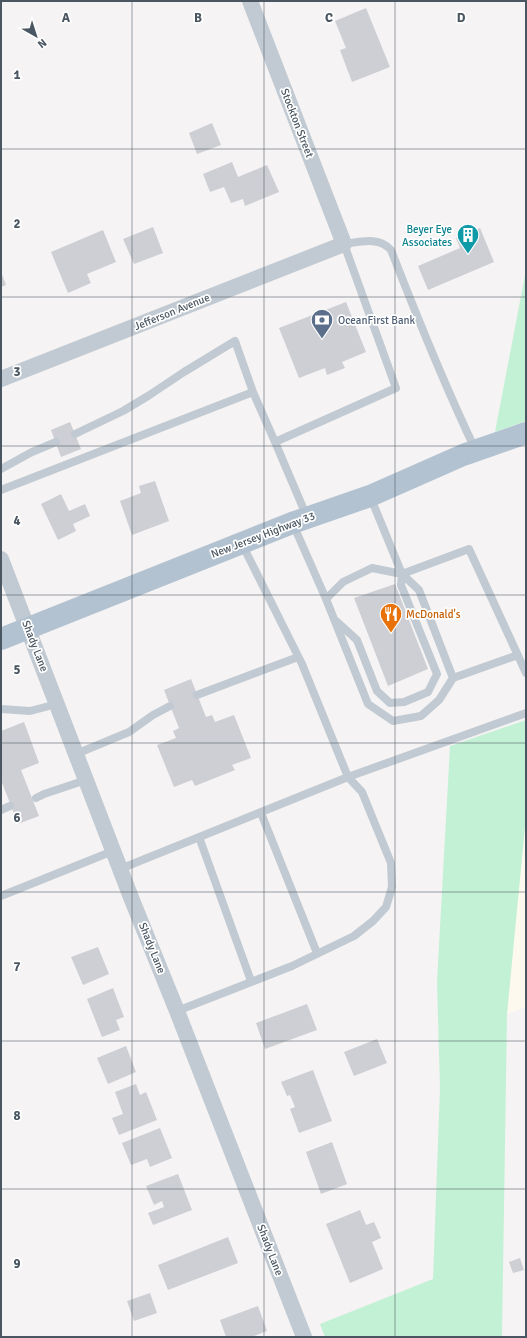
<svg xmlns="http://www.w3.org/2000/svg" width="527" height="1338" viewBox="0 0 527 1338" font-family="Signika,sans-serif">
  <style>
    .commercial { fill: #fdf9ef }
    .green { fill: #c3f1d5 }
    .building { fill: #cdcfd5 }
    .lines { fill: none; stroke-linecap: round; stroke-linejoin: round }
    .lane { stroke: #c1cad2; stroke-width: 8 }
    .street { stroke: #c1cad2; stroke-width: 16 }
    .primary { stroke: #b3c2d1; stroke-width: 22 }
    .grid { fill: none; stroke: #4a5661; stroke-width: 1; stroke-opacity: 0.55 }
    .labels { text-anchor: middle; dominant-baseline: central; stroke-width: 3.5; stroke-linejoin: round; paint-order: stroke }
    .street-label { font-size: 11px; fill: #4a5661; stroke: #fff }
    .culture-label { font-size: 11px; fill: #0d838f; stroke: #fff; text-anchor: end }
    .service-label { font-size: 11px; fill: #4e5e75; stroke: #fff; text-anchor: start }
    .food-label { font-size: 11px; fill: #c56008; stroke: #fff; text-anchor: start }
    .grid-label { font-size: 13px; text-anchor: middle; font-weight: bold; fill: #4a5661; stroke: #fff; stroke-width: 3.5; stroke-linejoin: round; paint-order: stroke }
  </style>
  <rect width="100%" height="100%" fill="#f5f3f3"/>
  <path class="commercial" d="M526 816V1007L507 1014Z"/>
  <path class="green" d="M526 270V421L495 432Z
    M526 720V816L507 1014 502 1337H325L320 1324 433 1279 440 1088 437 982 450 746Z"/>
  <path class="building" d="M366 8 390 67 352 82 340 50 346 48 335 21Z
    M212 123 221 145 197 154 189 133Z
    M232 162 238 177 267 165 279 192 245 206 243 199 231 203 224 187 210 192 203 174Z
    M153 227 163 253 134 264 123 239Z
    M480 228 494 262 428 290 418 266 460 248 456 238Z
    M103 230 116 262 87 274 91 283 68 293 51 252Z
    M1 272 6 285 1 287Z
    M346 302 366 352 342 362 345 368 327 375 325 368 299 378 279 328Z
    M70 422 81 449 61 457 51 430Z
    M155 481 169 521 132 535 120 501 141 493 139 486Z
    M61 494 69 511 85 504 90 516 73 524 76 531 58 540 41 504Z
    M395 584 428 669 388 686 354 598Z
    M191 679 206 717 212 715 215 722 234 715 251 758 232 765 235 770 195 786 192 780 174 787 157 745 176 738 173 731 179 728 164 690Z
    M24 722 39 763 21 770 39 816 18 824 1 780V731Z
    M98 947 109 974 83 985 71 957Z
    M113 988 124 1017 116 1020 120 1030 102 1037 87 999Z
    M307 1004 317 1030 265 1049 256 1023Z
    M377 1039 387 1063 354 1076 344 1052Z
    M126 1046 136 1072 108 1084 97 1058Z
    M313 1070 332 1121 299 1133 290 1109 295 1107 290 1095 287 1096 281 1082Z
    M136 1084 140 1095 146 1092 157 1120 119 1135 112 1118 123 1114 115 1092Z
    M160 1128 172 1158 150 1167 147 1159 131 1165 122 1143Z
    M332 1142 347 1184 321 1194 306 1152Z
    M178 1174 192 1210 153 1225 148 1213 164 1207 162 1201 154 1205 146 1186Z
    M360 1210 366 1225 374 1222 381 1238 372 1242 383 1269 350 1283 326 1224Z
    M228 1237 238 1263 168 1290 158 1265Z
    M520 1258 524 1270 513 1273 509 1262Z
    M150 1293 157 1313 134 1321 127 1301Z
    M258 1306 267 1331 251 1337H226L220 1320Z"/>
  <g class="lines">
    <path class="lane" d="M75 434 123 411 148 396 184 372 235 341 253 392 275 442
      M1 469 32 452 56 442
      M1 490 253 392
      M370 496 402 574 419 590 453 678
      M307 517 275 442 396 388 344 244C360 242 379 236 391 250 417 317 444 384 475 449
      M293 524 326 599 368 704 393 721 421 716 439 700 453 678 518 655
      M326 599 343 582 372 568 402 574 469 549 526 673
      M336 621 357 640 377 691 390 703 404 702 428 692 437 674 401 585 402 574
      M197 695 298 657
      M1 709 30 711 57 704
      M76 754 129 732 153 715 170 706
      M36 798 44 794 86 780
      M1 810 10 806
      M261 813 317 953
      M199 837 251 981
      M120 869 348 777 302 664 242 544
      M1 896 113 851
      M177 1011 292 966 354 936 373 921 386 907 392 887 391 863 362 792 348 777 526 713"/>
    <path class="street" d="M1 379 344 244 250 1
      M1 559 132 900 177 1011 304 1337"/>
    <path class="primary" d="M1 639 292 523 370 496 463 455 526 433"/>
  </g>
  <path class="grid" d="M132 1V1337M264 1V1337M395 1V1337M1 149H526M1 297H526M1 446H526M1 595H526M1 743H526M1 892H526M1 1041H526M1 1189H526"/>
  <defs>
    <g id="building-pin" transform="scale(1.15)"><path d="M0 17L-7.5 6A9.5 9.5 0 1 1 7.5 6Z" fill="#0f9aa8" stroke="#fff"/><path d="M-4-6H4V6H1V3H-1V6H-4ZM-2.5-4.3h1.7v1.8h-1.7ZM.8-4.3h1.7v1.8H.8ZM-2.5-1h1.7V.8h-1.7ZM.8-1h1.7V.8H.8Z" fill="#fff"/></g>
    <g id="bank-pin" transform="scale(1.15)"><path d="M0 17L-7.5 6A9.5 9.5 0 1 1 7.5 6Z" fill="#5c6f8a" stroke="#fff"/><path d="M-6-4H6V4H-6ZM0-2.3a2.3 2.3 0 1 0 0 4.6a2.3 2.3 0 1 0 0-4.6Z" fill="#fff"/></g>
    <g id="restaurant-pin" transform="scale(1.15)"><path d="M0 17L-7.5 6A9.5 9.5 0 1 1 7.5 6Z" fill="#e8710a" stroke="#fff"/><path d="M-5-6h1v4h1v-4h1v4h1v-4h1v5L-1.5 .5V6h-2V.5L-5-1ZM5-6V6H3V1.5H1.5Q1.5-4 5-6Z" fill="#fff"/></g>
  </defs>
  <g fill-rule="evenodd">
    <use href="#building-pin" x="468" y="235"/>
    <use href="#bank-pin" x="322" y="320"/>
    <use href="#restaurant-pin" x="391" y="614"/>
  </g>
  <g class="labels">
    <g class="street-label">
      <text transform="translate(297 123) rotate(69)">Stockton Street</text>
      <text transform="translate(172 312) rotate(-22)">Jefferson Avenue</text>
      <text transform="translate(263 535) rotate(-21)">New Jersey Highway 33</text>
      <text transform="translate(35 646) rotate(69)">Shady Lane</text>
      <text transform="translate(152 948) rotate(68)">Shady Lane</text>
      <text transform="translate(270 1250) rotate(69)">Shady Lane</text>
    </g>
    <g class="culture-label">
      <text x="452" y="229">Beyer Eye<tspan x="452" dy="13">Associates</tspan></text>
    </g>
    <g class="service-label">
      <text x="338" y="320">OceanFirst Bank</text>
    </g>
    <g class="food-label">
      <text x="406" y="614">McDonald's</text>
    </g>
  </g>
  <g class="grid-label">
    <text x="66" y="22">A</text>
    <text x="198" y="22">B</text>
    <text x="329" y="22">C</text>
    <text x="461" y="22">D</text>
    <text x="17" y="79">1</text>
    <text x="17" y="228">2</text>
    <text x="17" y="376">3</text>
    <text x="17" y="525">4</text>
    <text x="17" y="674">5</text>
    <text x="17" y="822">6</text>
    <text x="17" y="971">7</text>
    <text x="17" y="1120">8</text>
    <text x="17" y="1268">9</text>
  </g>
  <rect width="527" height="1338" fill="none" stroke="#4a5661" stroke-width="4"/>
  <g transform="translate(36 36) rotate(141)" stroke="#ffffff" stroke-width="3" paint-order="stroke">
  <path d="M0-3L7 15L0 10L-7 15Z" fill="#4a5661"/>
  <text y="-6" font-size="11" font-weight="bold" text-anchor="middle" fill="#4a5661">N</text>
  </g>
</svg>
